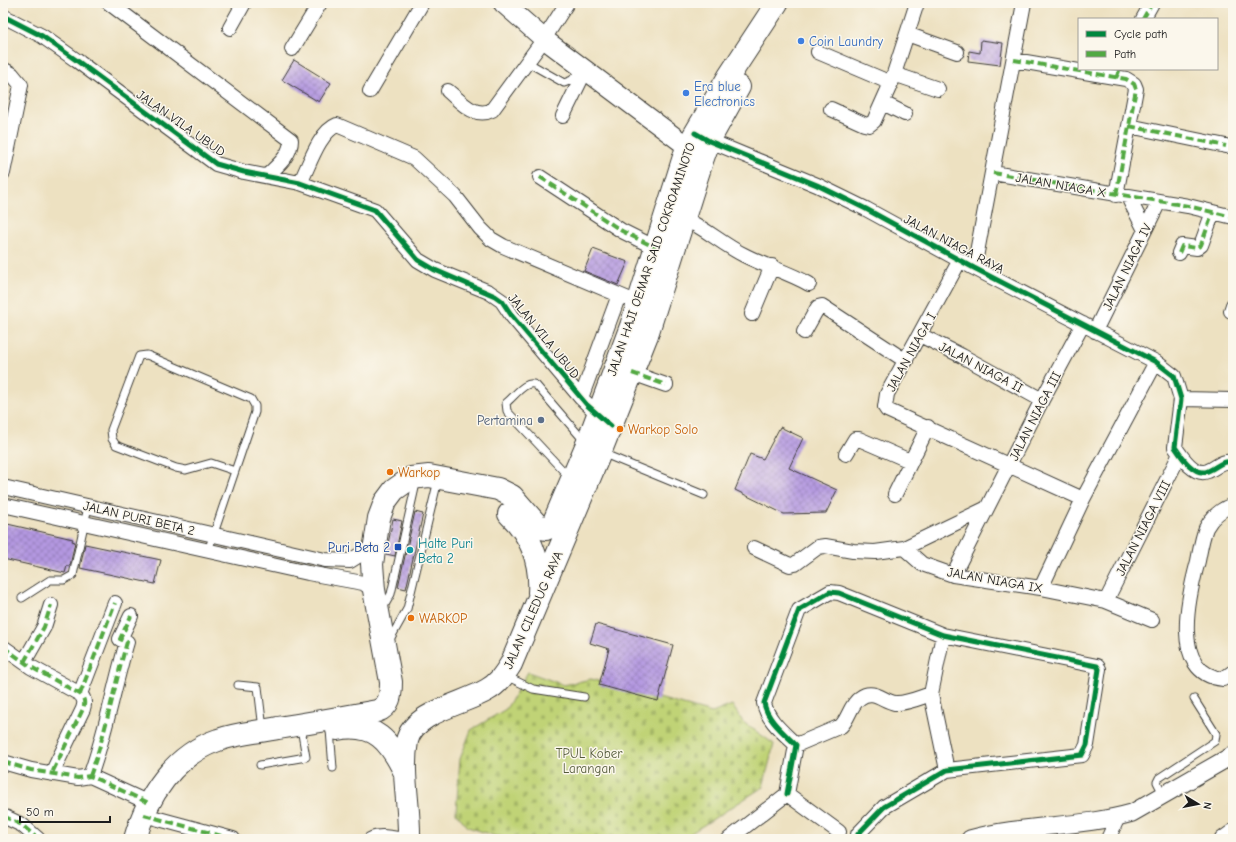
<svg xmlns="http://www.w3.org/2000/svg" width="1236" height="842" viewBox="0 0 1236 842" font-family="'Comic Neue',sans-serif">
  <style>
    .cemetery { fill: url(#cemetery-stones); stroke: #6e7849 }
    .building { fill: url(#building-cross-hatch) }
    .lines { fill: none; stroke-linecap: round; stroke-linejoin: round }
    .service-casing { stroke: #3b3a35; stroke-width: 9 }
    .minor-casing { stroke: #3b3a35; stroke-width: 16 }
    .tertiary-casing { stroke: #3b3a35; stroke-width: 19 }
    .secondary-casing { stroke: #3b3a35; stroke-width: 21 }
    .primary-casing { stroke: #3b3a35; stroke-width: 24 }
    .service { stroke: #fff; stroke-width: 7 }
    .minor { stroke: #fff; stroke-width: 14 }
    .tertiary { stroke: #fff; stroke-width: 17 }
    .secondary { stroke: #fff; stroke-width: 19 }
    .primary { stroke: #fff; stroke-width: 22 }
    .quiet { stroke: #52a943; stroke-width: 4; stroke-dasharray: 8 4; stroke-linecap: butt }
    .cycleway-casing { stroke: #fbf7ec; stroke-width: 8 }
    .cycleway { stroke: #00873e; stroke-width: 5 }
    .shop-dot { fill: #3f7fe0; stroke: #fbf7ec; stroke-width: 1.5 }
    .service-dot { fill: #5c6f8a; stroke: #fbf7ec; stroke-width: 1.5 }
    .food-dot { fill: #e8710a; stroke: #fbf7ec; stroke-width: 1.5 }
    .transit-dot { fill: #1a4fb4; stroke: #fbf7ec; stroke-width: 1.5 }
    .culture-dot { fill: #0f9aa8; stroke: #fbf7ec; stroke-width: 1.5 }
    .labels { text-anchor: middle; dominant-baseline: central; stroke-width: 3; stroke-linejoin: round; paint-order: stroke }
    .shop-label { font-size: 13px; fill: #366cbe; stroke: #fbf7ec; text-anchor: start }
    .street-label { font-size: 13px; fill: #1c1c1c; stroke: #fbf7ec }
    .service-label { font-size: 13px; fill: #4e5e75; stroke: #fbf7ec; text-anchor: end }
    .food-label { font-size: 13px; fill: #c56008; stroke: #fbf7ec; text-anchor: start }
    .culture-label { font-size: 13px; fill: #0d838f; stroke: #fbf7ec; text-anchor: start }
    .transit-label { font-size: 13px; fill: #164399; stroke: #fbf7ec; text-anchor: end }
    .park-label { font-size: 13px; fill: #555c3c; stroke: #fbf7ec }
  </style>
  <defs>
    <pattern id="cemetery-stones" width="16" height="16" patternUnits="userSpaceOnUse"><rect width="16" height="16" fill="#c0d376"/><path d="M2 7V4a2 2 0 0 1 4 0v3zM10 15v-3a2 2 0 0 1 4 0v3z" fill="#a4b566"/></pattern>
    <pattern id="building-cross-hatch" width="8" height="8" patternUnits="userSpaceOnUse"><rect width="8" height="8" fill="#b498e1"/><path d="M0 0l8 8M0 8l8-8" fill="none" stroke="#927bb6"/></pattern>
  </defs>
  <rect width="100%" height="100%" fill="#fbf7ec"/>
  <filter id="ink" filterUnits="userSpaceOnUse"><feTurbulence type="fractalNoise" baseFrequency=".025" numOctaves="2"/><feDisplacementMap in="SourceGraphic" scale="8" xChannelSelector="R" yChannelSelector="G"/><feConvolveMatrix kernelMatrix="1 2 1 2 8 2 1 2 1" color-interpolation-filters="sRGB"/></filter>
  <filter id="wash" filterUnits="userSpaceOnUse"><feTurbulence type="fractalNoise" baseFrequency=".012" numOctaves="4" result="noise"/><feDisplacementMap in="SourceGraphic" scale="16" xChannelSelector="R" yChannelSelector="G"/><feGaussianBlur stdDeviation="0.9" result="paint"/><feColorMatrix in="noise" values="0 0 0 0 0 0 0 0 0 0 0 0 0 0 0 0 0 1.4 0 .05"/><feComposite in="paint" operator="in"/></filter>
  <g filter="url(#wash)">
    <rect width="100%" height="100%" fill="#ede1c1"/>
    <path class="cemetery" d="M528 672 564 685 591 679 712 713 732 705 743 722 774 744 763 787 682 839H504L468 827 456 813 460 759 471 730 506 709Z"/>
    <g id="blocks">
      <path class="building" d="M981 40 1003 43 1000 65 968 61 969 51 980 53Z
        M294 60 331 83 319 102 282 80Z
        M593 249 628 262 618 285 584 271Z
        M780 427 803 438 789 468 837 490 826 513 784 514 735 490 750 454 763 459Z
        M415 512 423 514 406 589 398 587Z
        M393 519 402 521 395 556 386 554Z
        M3 523 73 539 72 541 75 542 70 566H67L65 573 3 559Z
        M85 544 161 560 155 584 80 568Z
        M596 624 673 645 658 701 599 685 609 649 590 643Z"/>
    </g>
  </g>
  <g filter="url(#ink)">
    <use href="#blocks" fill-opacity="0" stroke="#3b3a35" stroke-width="1"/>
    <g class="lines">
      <g class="service-casing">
        <path id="service" d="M527 62 564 83 572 80 580 70
          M602 453 704 495
          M569 477 507 411 506 403C514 397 526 379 536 385L585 442
          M208 551 255 412V406L251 399 147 355 139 356 111 430 112 439 116 445 176 468 186 470 211 463 235 471
          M22 598 50 580H64L73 575 88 507
          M382 610 391 594 417 479
          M389 641 407 609 438 480
          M506 676 533 689 584 697
          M238 685 258 687 263 729
          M330 730 333 768
          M260 765 306 757 302 734
          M1164 796 1157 782 1159 778 1215 741 1216 734 1194 699
          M366 839C375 829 395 835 407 837"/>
      </g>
      <g class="minor-casing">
        <path id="minor" d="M109 3 291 140C291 155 278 165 267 176
          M3 16 42 36 76 60 216 164 244 172 300 183 375 210 418 260 435 270 489 292 502 301 512 316 581 398 603 419
          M1143 19 1152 3
          M230 28 244 3
          M907 34 957 52
          M292 49 320 3
          M818 52 891 83
          M1014 60 1126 79 1134 84 1136 89 1116 195
          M3 69 12 74 21 85 3 173
          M894 74 938 89
          M370 91 422 3
          M448 91C461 102 475 119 492 110L544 39 567 3
          M883 103 905 114
          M831 109 864 124 869 125 874 121 891 83 917 3
          M563 116 585 71
          M1129 126 1226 146
          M703 138 817 185 866 209 974 268 1156 362 1174 376 1181 399 1175 447C1181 456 1194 477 1208 471 1218 467 1221 460 1233 462
          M993 173 1188 206 1233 217
          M540 177 622 231 656 248
          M300 183C309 166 319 132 337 125L414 158 455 196 480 228 491 239 503 246 638 303
          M1128 197 1145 230
          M683 218C705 228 722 244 744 255 765 266 788 272 809 284
          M1179 253 1182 246 1197 248 1201 245 1213 212
          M960 260 887 394 885 407 887 410 1083 499
          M974 268 1024 3
          M1231 311 1233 305
          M752 314 772 266
          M1095 331 1159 202
          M804 332 818 307 822 306 906 361
          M920 335 962 356 1042 400
          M632 373 666 385
          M581 398 619 295
          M1181 399 1233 400
          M846 454 855 439H859L910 461
          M3 487 325 560 350 561 374 546
          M895 494 928 427
          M3 505 308 573 363 583 374 590
          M1233 505C1221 509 1212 517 1206 528 1202 538 1200 551 1198 561 1189 594 1169 674 1223 679L1233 672
          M754 548 790 565 795 564 818 547 825 546 853 551 875 552 904 548 987 508
          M904 548 922 564 953 575 1041 588 1106 601 1152 620
          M953 575 1042 400 1083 324
          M1041 588 1083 499 1156 362
          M1106 601 1180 454
          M943 635 931 694 947 770
          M3 647 31 667 80 694C85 699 85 703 83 709L52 773
          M24 662 44 627 51 605
          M80 694 115 603
          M796 745 841 726C849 718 850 705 860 698 873 688 883 701 895 703 906 704 921 697 931 694
          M3 762 31 770 78 778 90 776 149 803
          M90 776C106 733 114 686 127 642L120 639 131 616
          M787 794 796 745C784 733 767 720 764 703L799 610 830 592 839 593 943 635 1097 666 1099 669 1087 745 1082 755 947 770 884 807 858 834
          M144 815 233 839
          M3 816 22 825 38 839
          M729 839 787 794 839 832
          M1108 839 1118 817
          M1222 839 1233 831"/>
      </g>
      <g class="tertiary-casing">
        <path id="tertiary" d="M970 839C1023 824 1079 828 1132 813L1233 755"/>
      </g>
      <g class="secondary-casing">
        <path id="secondary" d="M503 3 544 39 700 156"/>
      </g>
      <g class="primary-casing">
        <path id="primary" d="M509 514C531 535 541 562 539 593
          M337 729C375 722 390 741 405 773
          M135 839C147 796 174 755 218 740 237 733 258 732 278 728 311 723 344 717 377 711 390 707 391 694 391 682L374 590 372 564 379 518 385 502 394 490 411 478 429 476 498 489 512 496 540 528 546 529 552 526 587 444 631 326 687 147 729 76 777 3
          M409 839C410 807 401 773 407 741 413 712 464 704 487 690 498 684 504 675 511 664L600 453 647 335 703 158 709 141 739 87"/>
      </g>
      <use href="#service" class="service"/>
      <use href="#minor" class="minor"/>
      <use href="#tertiary" class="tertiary"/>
      <use href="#secondary" class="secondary"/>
      <use href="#primary" class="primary"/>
      <path class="quiet" d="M1143 19 1152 3
        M1014 60 1126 79 1134 84 1136 89 1116 195
        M1116 78 1120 69
        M1129 126 1226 146
        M993 173 1188 206 1233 217
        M540 177 622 231 656 248
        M1179 253 1182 246 1197 248 1201 245 1213 212
        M1231 311 1233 305
        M632 373 666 385
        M3 647 31 667 80 694C85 699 85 703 83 709L52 773
        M24 662 44 627 51 605
        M80 694 115 603
        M3 762 31 770 78 778 90 776 149 803
        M90 776C106 733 114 686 127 642L120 639 131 616
        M144 815 233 839
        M3 816 22 825 38 839"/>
      <g class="cycleway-casing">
        <path id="cycleway" d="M3 16 42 36 76 60 216 164 244 172 300 183 375 210 418 260 435 270 495 296 502 301 512 316 587 405 611 426
          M695 133 709 141 817 185 866 209 974 268 1156 362 1174 376 1181 399 1175 447C1181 456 1194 477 1208 471 1218 467 1221 460 1233 462
          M787 794 796 745C784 733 767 720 764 703L799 610 830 592 839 593 943 635 1097 666 1099 669 1087 745 1082 755 947 770 884 807 858 834"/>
      </g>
      <use href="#cycleway" class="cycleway"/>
    </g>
  </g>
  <g class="shop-dot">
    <circle cx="801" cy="41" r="4"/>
    <circle cx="686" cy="93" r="4"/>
  </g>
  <circle class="service-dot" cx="541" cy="420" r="4"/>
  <g class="food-dot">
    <circle cx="620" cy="429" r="4"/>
    <circle cx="390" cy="472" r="4"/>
    <circle cx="411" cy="618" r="4"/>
  </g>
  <rect class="transit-dot" x="394" y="543" width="8" height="8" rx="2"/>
  <circle class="culture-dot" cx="410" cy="550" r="4"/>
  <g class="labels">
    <g class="shop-label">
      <text x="809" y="41">Coin Laundry</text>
      <text x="694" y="86">Era blue<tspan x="694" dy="15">Electronics</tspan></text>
    </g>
    <g class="street-label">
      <text transform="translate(181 123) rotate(35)">JALAN VILA UBUD</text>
      <text transform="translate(1061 185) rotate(10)">JALAN NIAGA X</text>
      <text transform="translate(954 244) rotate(28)">JALAN NIAGA RAYA</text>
      <text transform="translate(651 259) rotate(-71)">JALAN HAJI OEMAR SAID COKROAMINOTO</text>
      <text transform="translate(1127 267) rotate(-64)">JALAN NIAGA IV</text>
      <text transform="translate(544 336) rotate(51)">JALAN VILA UBUD</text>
      <text transform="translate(911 352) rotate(-61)">JALAN NIAGA I</text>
      <text transform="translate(981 367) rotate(28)">JALAN NIAGA II</text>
      <text transform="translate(1035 416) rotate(-63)">JALAN NIAGA III</text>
      <text transform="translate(139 518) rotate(13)">JALAN PURI BETA 2</text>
      <text transform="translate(1143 528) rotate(-63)">JALAN NIAGA VIII</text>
      <text transform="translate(995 580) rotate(10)">JALAN NIAGA IX</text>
      <text transform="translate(533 610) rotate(-66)">JALAN CILEDUG RAYA</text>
    </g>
    <g class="service-label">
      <text x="533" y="420">Pertamina</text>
    </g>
    <g class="food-label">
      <text x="628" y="429">Warkop Solo</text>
      <text x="398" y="472">Warkop</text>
      <text x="419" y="618">WARKOP</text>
    </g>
    <g class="culture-label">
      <text x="418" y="543">Halte Puri<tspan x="418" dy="15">Beta 2</tspan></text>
    </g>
    <g class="transit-label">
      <text x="390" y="547">Puri Beta 2</text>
    </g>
    <g class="park-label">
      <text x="589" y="753">TPUL Kober<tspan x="589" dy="15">Larangan</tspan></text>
    </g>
  </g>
  <rect width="1236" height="842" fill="none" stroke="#fbf7ec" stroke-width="16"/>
  <rect x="1078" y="18" width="140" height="52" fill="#fbf7ec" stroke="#a29f99"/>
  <rect x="1086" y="31" width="20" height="6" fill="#00873e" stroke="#a29f99"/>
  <text x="1114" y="38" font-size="12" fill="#1c1c1c">Cycle path</text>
  <rect x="1086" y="51" width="20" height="6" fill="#52a943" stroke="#a29f99"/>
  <text x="1114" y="58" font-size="12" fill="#1c1c1c">Path</text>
  <g transform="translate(1198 804) rotate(100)" stroke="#fbf7ec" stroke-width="3" paint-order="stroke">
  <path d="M0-3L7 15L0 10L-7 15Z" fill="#1c1c1c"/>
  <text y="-6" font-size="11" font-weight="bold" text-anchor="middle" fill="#1c1c1c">N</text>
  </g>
  <path d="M20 816v6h90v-6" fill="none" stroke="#1c1c1c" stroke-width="2"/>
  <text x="26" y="816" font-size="12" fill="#1c1c1c" stroke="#fbf7ec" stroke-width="3" paint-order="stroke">50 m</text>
</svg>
